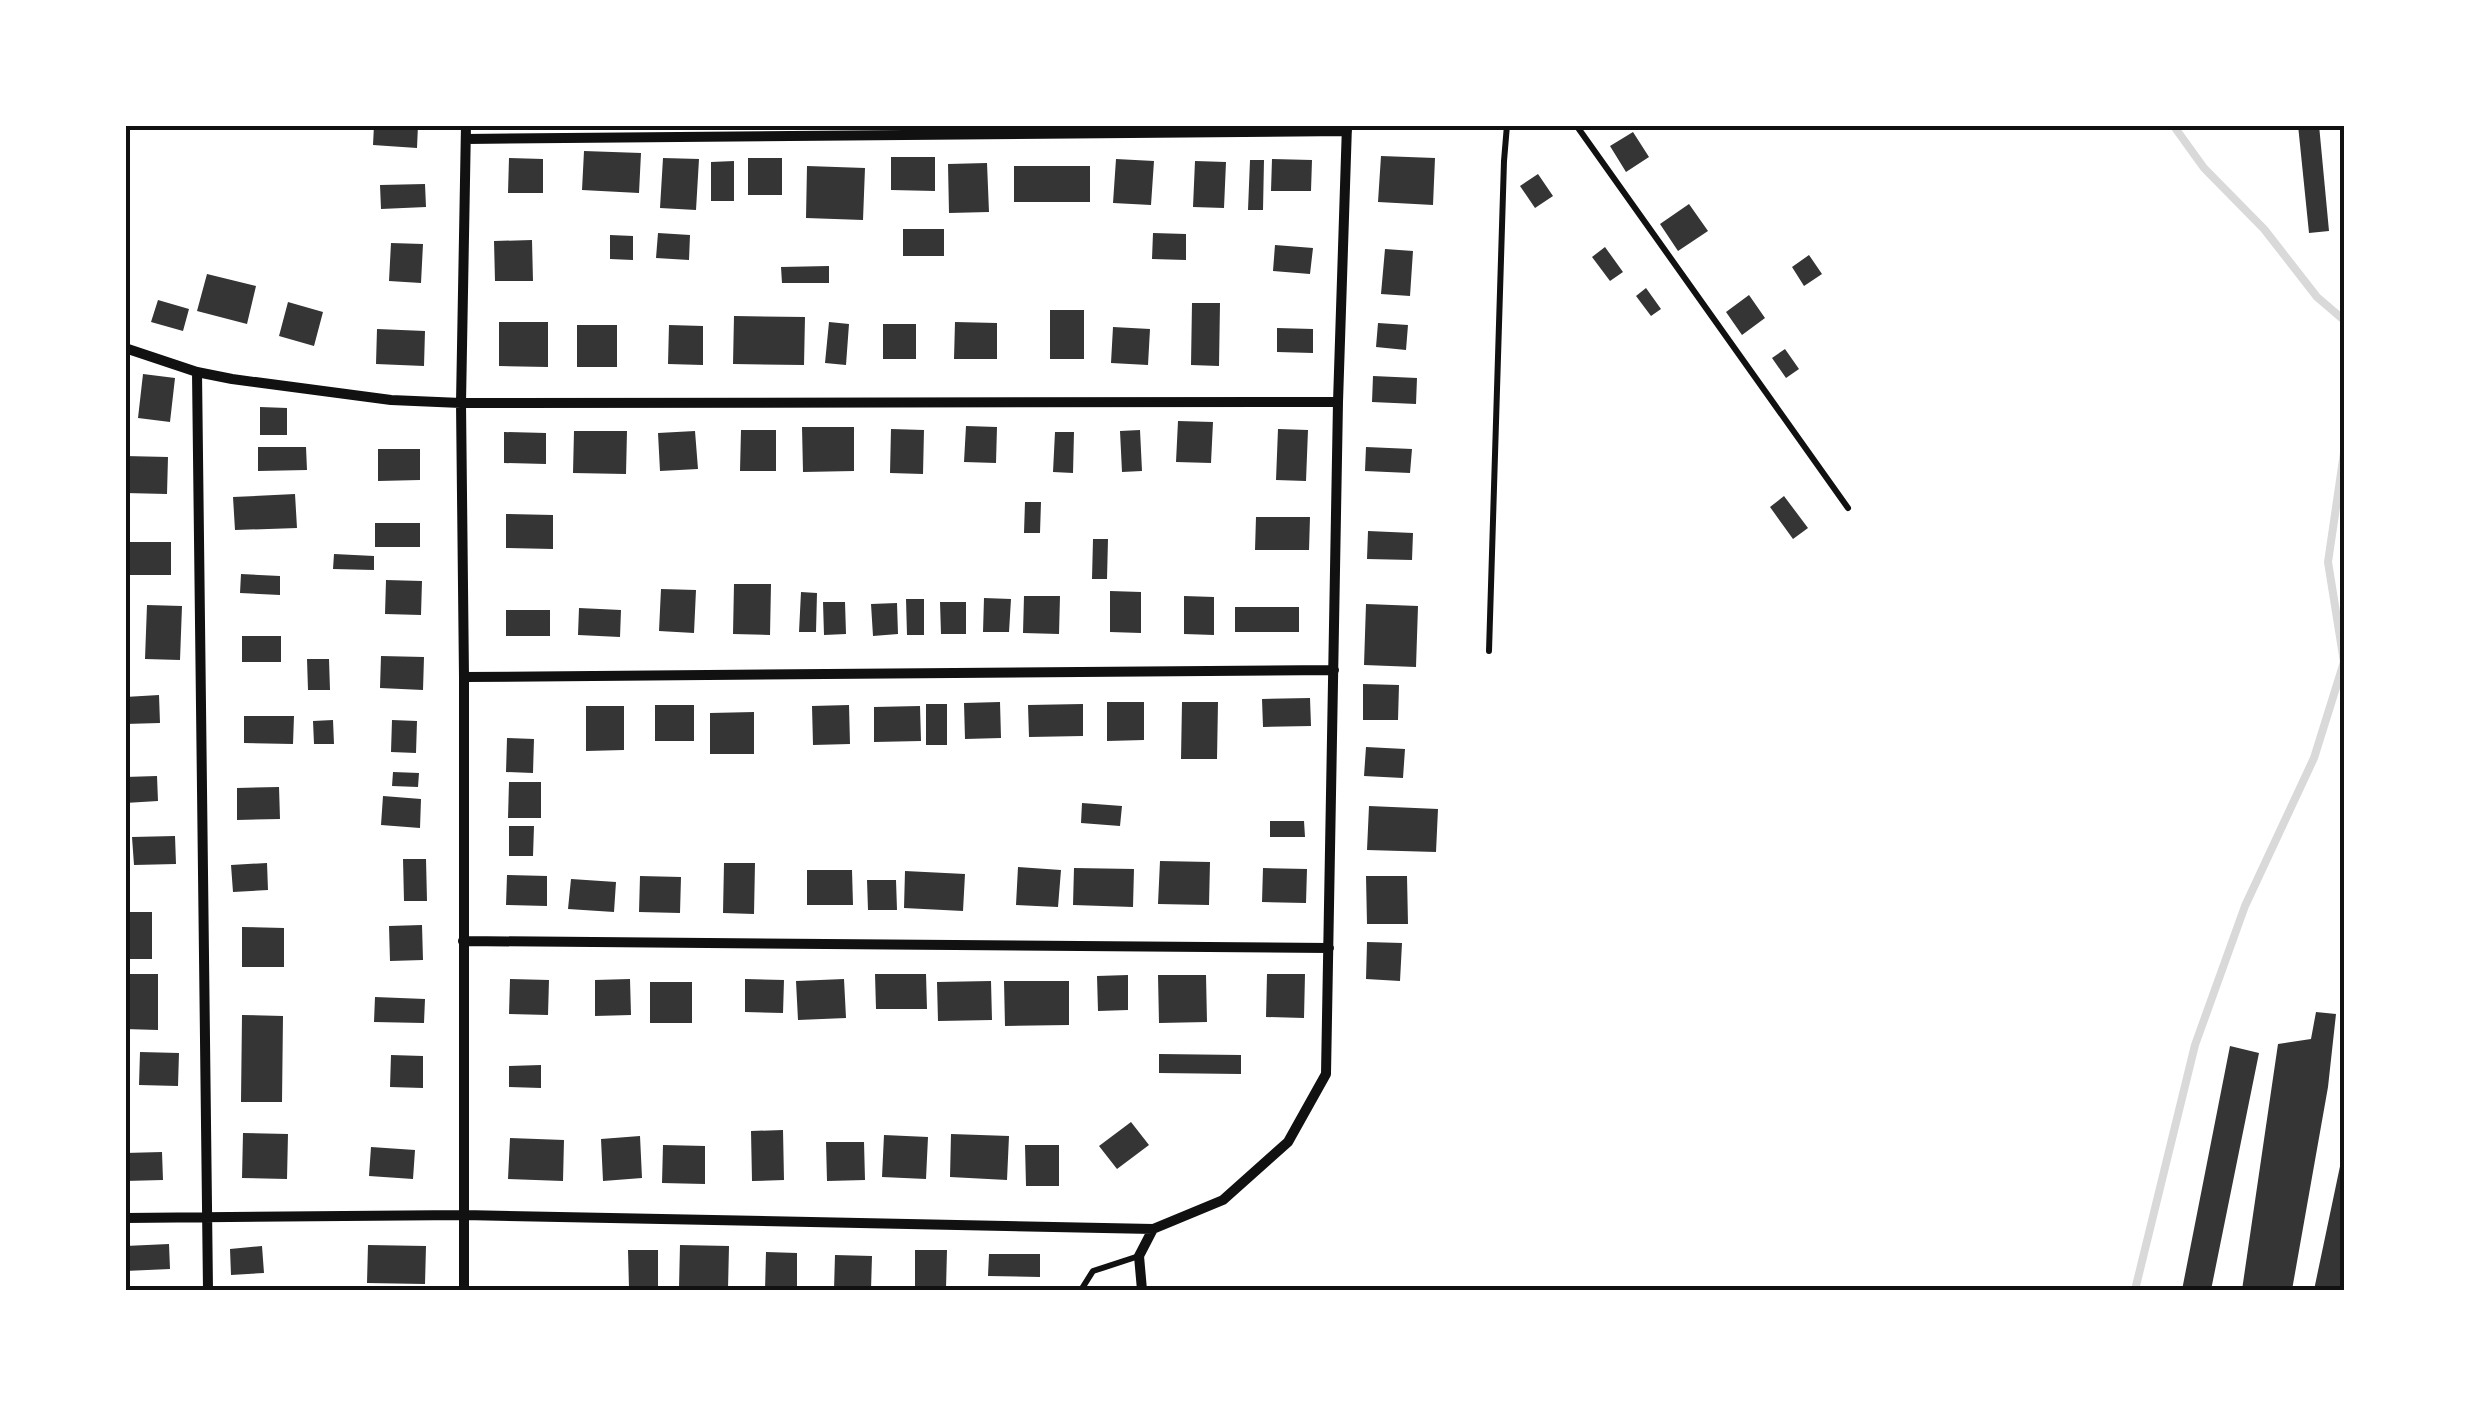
<svg xmlns="http://www.w3.org/2000/svg" width="2470" height="1415" viewBox="0 0 2470 1415" font-family="'Open Sans',sans-serif">
  <style>
    .lines { fill: none; stroke-linecap: round; stroke-linejoin: round }
    .stream { stroke: #d9d9d9; stroke-width: 8 }
    .building { fill: #353535 }
    .service { stroke: #111; stroke-width: 6 }
    .minor { stroke: #111; stroke-width: 10 }
    .neatline { fill: none; stroke: #111; stroke-width: 4 }
  </style>
  <rect width="100%" height="100%" fill="#fff"/>
  <g class="lines">
    <path class="stream" d="M2173 125 2204 168 2264 229 2317 297 2345 321
      M2135 1290 2195 1045 2245 906 2314 758 2344 662 2328 562 2345 446"/>
  </g>
  <path class="building" d="M374 125H418L417 148 373 145Z
    M2298 125H2319L2329 231 2309 233Z
    M1633 132 1649 157 1626 172 1610 146Z
    M584 151 641 153 639 193 582 190Z
    M1381 156 1435 158 1433 205 1378 202Z
    M891 157H935V191L891 190Z
    M509 158 543 159V193H508Z
    M663 158 699 159 696 210 660 208Z
    M748 158H782V195H748Z
    M1116 159 1154 161 1151 205 1113 203Z
    M1272 159 1312 160 1311 191H1271Z
    M1250 160H1264L1263 210H1248Z
    M734 161V201H711V162Z
    M1195 161 1226 162 1224 208 1193 207Z
    M987 163 989 212 949 213 948 164Z
    M807 166 865 168 863 220 806 218Z
    M1014 166H1090V202H1014Z
    M1538 174 1553 196 1535 208 1520 186Z
    M425 184 426 207 381 209 380 185Z
    M1689 204 1708 231 1678 251 1660 224Z
    M903 229H944V256H903Z
    M658 233 690 235 689 260 656 258Z
    M1153 233 1186 234V260L1152 259Z
    M610 235 633 236V260L610 259Z
    M532 240 533 281H495L494 241Z
    M391 243 423 244 421 283 389 281Z
    M1275 245 1313 248 1310 274 1273 271Z
    M1605 247 1623 272 1610 281 1592 257Z
    M1385 249 1413 251 1410 296 1381 294Z
    M1809 255 1822 274 1804 286 1792 267Z
    M829 266V283H782L781 267Z
    M207 274 256 286 247 324 197 311Z
    M1646 288 1661 309 1651 316 1636 296Z
    M1749 295 1765 318 1742 335 1726 312Z
    M158 300 189 309 183 331 151 322Z
    M288 302 323 312 314 346 279 336Z
    M1192 303H1220L1219 366 1191 365Z
    M1050 310H1084V359H1050Z
    M734 316 805 317 804 365 733 364Z
    M499 322H548V367L499 366Z
    M829 322 849 324 846 365 825 363Z
    M955 322 997 323V359H954Z
    M1378 323 1408 325 1406 350 1376 347Z
    M883 324H916V359H883Z
    M577 325H617V367H577Z
    M669 325 703 326V365L668 364Z
    M1113 327 1150 329 1148 365 1111 363Z
    M1277 328 1313 329V353L1277 352Z
    M377 329 425 331 424 366 376 364Z
    M1785 349 1799 369 1786 378 1772 358Z
    M143 374 175 378 170 422 138 418Z
    M1373 376 1417 378 1416 404 1372 402Z
    M260 407 287 408V435H260Z
    M1178 421 1213 422 1211 463 1176 462Z
    M966 426 997 427 996 463 964 462Z
    M802 427H854V471L803 472Z
    M891 429 924 430 923 474 890 473Z
    M1278 429 1308 430 1306 481 1276 480Z
    M741 430H776V471H740Z
    M1140 430 1142 471 1122 472 1120 431Z
    M574 431H627L626 474 573 473Z
    M695 431 698 469 660 471 658 433Z
    M504 432 546 433V464L504 463Z
    M1055 432H1074L1073 473 1053 472Z
    M258 447H306L307 470 258 471Z
    M1366 447 1412 449 1410 473 1365 471Z
    M378 449H420V480L378 481Z
    M125 456 168 457 167 494 125 493Z
    M295 494 297 528 235 530 233 497Z
    M1784 496 1808 528 1793 539 1770 507Z
    M1025 502H1041L1040 533H1024Z
    M506 514 553 515V549L506 548Z
    M1256 517H1310L1309 550H1255Z
    M375 523H420V547H375Z
    M1368 531 1413 533 1412 560 1367 559Z
    M1093 539H1108L1107 579H1092Z
    M128 542H171V575H129Z
    M334 554 374 556V570L333 569Z
    M241 574 280 576V595L240 593Z
    M386 580 422 581 421 615 385 614Z
    M734 584H771L770 635 733 634Z
    M661 589 696 590 694 633 659 631Z
    M1110 591 1141 592V633L1110 632Z
    M801 592 817 593 816 632H799Z
    M1024 596H1060L1059 634 1023 633Z
    M1184 596 1214 597V635L1184 634Z
    M984 598 1011 599 1009 632H983Z
    M906 599H924V635H907Z
    M823 602H845L846 634 824 635Z
    M940 602H966V634H941Z
    M897 603 898 634 873 636 871 604Z
    M1366 604 1418 606 1416 667 1364 665Z
    M147 605 182 606 180 660 145 659Z
    M1235 607H1299V632H1235Z
    M579 608 621 610 620 637 578 635Z
    M506 610H550V636H506Z
    M242 636H281V662H242Z
    M381 656 424 657 423 690 380 688Z
    M307 659H329L330 690H308Z
    M1363 684 1399 685 1398 720H1363Z
    M159 695 160 723 125 724V697Z
    M1310 698 1311 726 1263 727 1262 699Z
    M1000 702 1001 738 965 739 964 703Z
    M1107 702H1144V740L1107 741Z
    M1182 702H1218L1217 759H1181Z
    M926 704H947V745H926Z
    M1083 704V736L1029 737 1028 705Z
    M655 705H694V741H655Z
    M849 705 850 744 813 745 812 706Z
    M586 706H624V750L586 751Z
    M920 706 921 741 874 742V707Z
    M754 712V754H710V713Z
    M244 716H294L293 744 244 743Z
    M333 720 334 744H314L313 721Z
    M392 720 417 721 416 753 391 752Z
    M507 738 534 739 533 773 506 772Z
    M1366 747 1405 749 1403 778 1364 776Z
    M393 772 419 773 418 787 392 786Z
    M157 776 158 801 125 803V777Z
    M509 782H541V818H508Z
    M279 787 280 819 237 820V788Z
    M383 796 421 799 420 828 381 825Z
    M1082 803 1122 806 1120 826 1081 823Z
    M1369 806 1438 809 1436 852 1367 850Z
    M1270 821H1304L1305 837H1270Z
    M509 826H534L533 856H509Z
    M175 836 176 864 134 865 132 837Z
    M403 859H426L427 901H404Z
    M1160 861 1210 862 1209 905 1158 904Z
    M267 863 268 890 233 892 231 865Z
    M724 863H755L754 914 723 913Z
    M1018 867 1061 870 1058 907 1016 905Z
    M1074 868 1134 869 1133 907 1073 905Z
    M1263 868 1307 869 1306 903 1262 902Z
    M807 870H852L853 905H807Z
    M905 871 965 874 963 911 904 908Z
    M507 875 547 876V906L506 905Z
    M640 876 681 877 680 913 639 912Z
    M1366 876H1407L1408 924H1367Z
    M571 879 616 882 614 912 568 909Z
    M867 880H896L897 910H868Z
    M125 912H152V959H125Z
    M422 925 423 960 390 961 389 926Z
    M242 927 284 928V967H242Z
    M1367 942 1402 943 1400 981 1366 979Z
    M125 974H158V1030L125 1029Z
    M875 974H926L927 1009H876Z
    M1267 974H1305L1304 1018 1266 1017Z
    M1128 975V1010L1098 1011 1097 976Z
    M1158 975H1206L1207 1022 1159 1023Z
    M510 979 549 980 548 1015 509 1014Z
    M630 979 631 1015 595 1016V980Z
    M745 979 784 980 783 1013 745 1012Z
    M844 979 846 1018 798 1020 796 981Z
    M991 981 992 1020 938 1021 937 982Z
    M1004 981H1069V1025L1005 1026Z
    M650 982H692V1023H650Z
    M375 997 425 999 424 1023 374 1022Z
    M2316 1012 2336 1014 2328 1087 2292 1290H2242L2278 1044 2311 1039Z
    M242 1015 283 1016 282 1102H241Z
    M2230 1046 2259 1053 2211 1290H2182Z
    M140 1052 179 1053 178 1086 139 1085Z
    M1159 1054 1241 1055V1074L1159 1073Z
    M391 1055 423 1056V1088L390 1087Z
    M541 1065V1088L509 1087V1066Z
    M1131 1122 1149 1145 1117 1169 1099 1146Z
    M783 1130 784 1180 752 1181 751 1131Z
    M243 1133 288 1134 287 1179 242 1178Z
    M951 1134 1009 1136 1007 1180 950 1177Z
    M884 1135 928 1137 926 1179 882 1177Z
    M640 1136 642 1178 603 1181 601 1139Z
    M510 1138 564 1140 563 1181 508 1179Z
    M826 1142H864L865 1180 827 1181Z
    M663 1145 705 1146V1184L662 1183Z
    M1025 1145H1059V1186H1026Z
    M371 1147 415 1150 413 1179 369 1176Z
    M162 1152 163 1180 125 1181V1153Z
    M2343 1152 2345 1290H2314Z
    M169 1244 170 1269 125 1271V1246Z
    M368 1245 426 1246 425 1284 367 1283Z
    M680 1245 729 1246 728 1289 679 1288Z
    M262 1246 264 1273 231 1275 230 1249Z
    M628 1250H658V1288H629Z
    M915 1250H947L946 1289H915Z
    M766 1252 797 1253V1290H765Z
    M989 1254H1040V1277L988 1276Z
    M835 1255 872 1256 871 1290H834Z"/>
  <g class="lines">
    <path class="service" d="M1576 125 1848 508
      M1489 651 1504 161 1507 125
      M1081 1290 1093 1271 1139 1256"/>
    <path class="minor" d="M466 139 1347 131
      M125 348 197 372 232 379 391 400 461 403 1338 402
      M197 372 208 1290
      M464 677 1334 670
      M463 941 1329 948
      M125 1218 464 1215 1153 1229
      M464 1290V677L461 403 466 125
      M1142 1290 1139 1256 1153 1229 1223 1200 1288 1142 1326 1074 1338 402 1347 125"/>
  </g>
  <rect width="2470" height="1415" fill="none" stroke="#ffffff" stroke-width="255"/>
  <rect x="128" y="128" width="2214" height="1160" class="neatline"/>
</svg>
